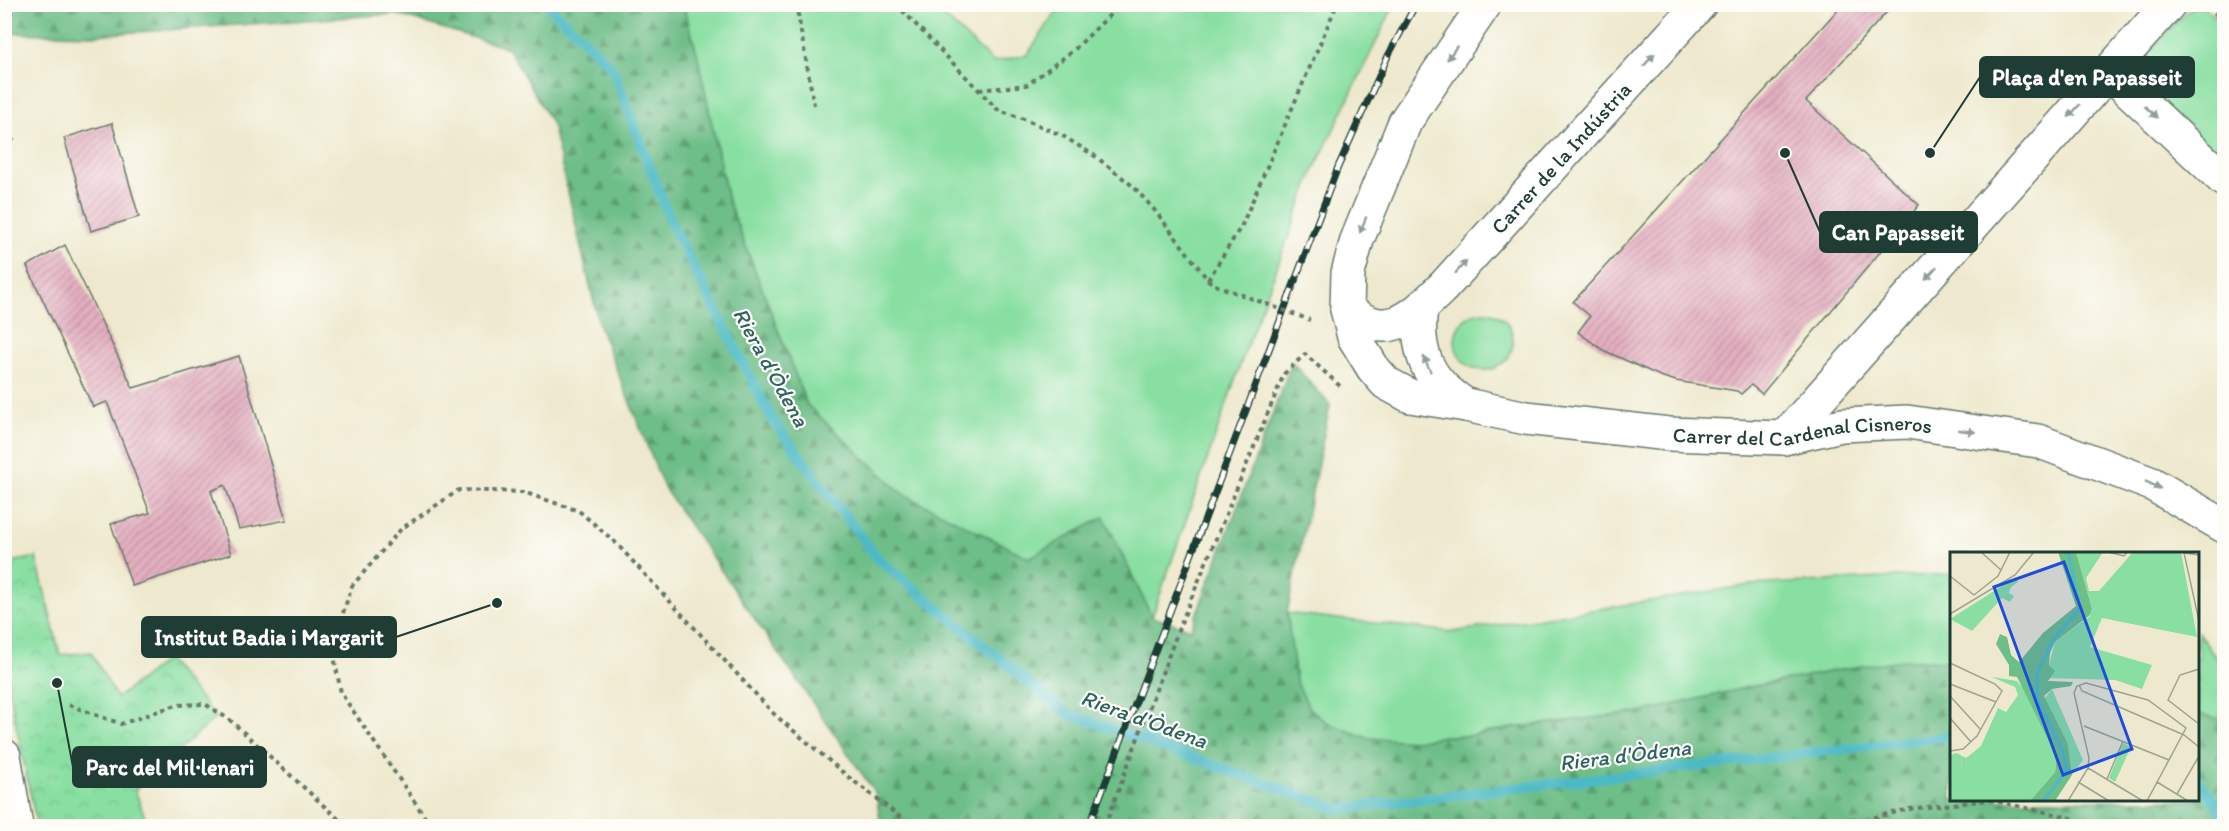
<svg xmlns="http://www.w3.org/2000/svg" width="2229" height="831" viewBox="0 0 2229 831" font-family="Itim,sans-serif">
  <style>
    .green { fill: #89dfa2; stroke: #548e6b; stroke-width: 1.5 }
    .forest { fill: url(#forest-firs); stroke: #467e5e; stroke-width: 1.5 }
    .park { fill: url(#park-crowns); stroke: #548e6b; stroke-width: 1.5 }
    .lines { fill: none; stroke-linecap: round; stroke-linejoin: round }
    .stream { stroke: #4cbac6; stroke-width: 10 }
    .building { fill: url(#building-hatch) }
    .pedestrian-casing { stroke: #67796a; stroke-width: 36 }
    .minor-casing { stroke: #67796a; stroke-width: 36 }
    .tertiary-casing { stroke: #67796a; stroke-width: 36 }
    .path { stroke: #67796a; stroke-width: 4; stroke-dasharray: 4.5 4.5; stroke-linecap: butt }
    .pedestrian { stroke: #fff; stroke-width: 33 }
    .minor { stroke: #fff; stroke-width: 33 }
    .tertiary { stroke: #fff; stroke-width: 33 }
    .rail-casing { stroke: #1f3d34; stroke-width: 7 }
    .rail { stroke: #fdfcf7; stroke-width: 4.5; stroke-dasharray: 14; stroke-linecap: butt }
    .path-bridge { stroke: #67796a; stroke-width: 4; stroke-dasharray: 4.5 4.5; stroke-linecap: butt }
    .oneway { fill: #8f9e9a }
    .labels { text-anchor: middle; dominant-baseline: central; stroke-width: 4.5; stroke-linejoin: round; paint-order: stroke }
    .street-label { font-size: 21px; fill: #1f3d34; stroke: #fdfcf7 }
    .water-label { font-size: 22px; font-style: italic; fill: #2c6260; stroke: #fdfcf7 }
    .inset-river { fill: none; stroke: #4cbac6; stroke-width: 3 }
    .inset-road { fill: none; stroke: #9ba490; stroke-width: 1.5 }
    .view { fill: #1d4ed8; fill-opacity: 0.15; stroke: #1d4ed8; stroke-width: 3 }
    .inset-edge { fill: none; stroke: #1f3d34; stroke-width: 3 }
    .leader { fill: none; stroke: #1f3d34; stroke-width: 2 }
    .callout-dot { fill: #1f3d34; stroke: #fdfcf7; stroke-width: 2 }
    .callout { fill: #1f3d34; stroke: #1f3d34; stroke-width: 2 }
    .callout-label { font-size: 22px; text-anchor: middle; font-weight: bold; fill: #fff }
  </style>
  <defs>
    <pattern id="forest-firs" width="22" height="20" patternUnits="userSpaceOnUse" patternTransform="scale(1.5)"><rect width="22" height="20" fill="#6ebe88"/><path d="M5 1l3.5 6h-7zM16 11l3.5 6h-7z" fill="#5a9c70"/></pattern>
    <pattern id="park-crowns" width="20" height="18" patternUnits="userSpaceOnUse" patternTransform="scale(1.5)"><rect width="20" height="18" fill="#89dfa2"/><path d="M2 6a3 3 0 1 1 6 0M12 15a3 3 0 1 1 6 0" fill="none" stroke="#76c08c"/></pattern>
    <pattern id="building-hatch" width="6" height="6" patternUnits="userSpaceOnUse" patternTransform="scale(1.5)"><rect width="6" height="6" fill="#e5b0c1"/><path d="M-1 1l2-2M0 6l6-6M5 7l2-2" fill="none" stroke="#b9909e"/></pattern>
  </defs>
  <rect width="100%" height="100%" fill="#fdfcf7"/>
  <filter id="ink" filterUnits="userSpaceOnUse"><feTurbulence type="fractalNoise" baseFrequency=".0167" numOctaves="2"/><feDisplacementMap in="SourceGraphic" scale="12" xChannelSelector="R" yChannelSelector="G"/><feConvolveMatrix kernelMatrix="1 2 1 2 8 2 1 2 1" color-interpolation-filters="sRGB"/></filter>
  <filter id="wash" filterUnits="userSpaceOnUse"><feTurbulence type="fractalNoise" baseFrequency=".008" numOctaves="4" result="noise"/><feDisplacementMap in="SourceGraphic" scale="24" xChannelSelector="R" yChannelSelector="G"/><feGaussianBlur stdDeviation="1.35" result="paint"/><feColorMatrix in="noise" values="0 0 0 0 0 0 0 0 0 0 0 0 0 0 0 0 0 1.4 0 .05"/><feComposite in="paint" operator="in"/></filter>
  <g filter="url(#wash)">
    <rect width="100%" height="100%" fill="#eee9ce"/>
    <path class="green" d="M683 5H932L993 62 1027 55 1061 5H1394L1313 172 1244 354 1152 617 1104 517 1029 558 903 494 807 405 728 201 697 53Z
      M2197 5H2202L2224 24V163L2128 74 2185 13Z
      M1455 341a29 29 0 1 1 58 0a29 29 0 1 1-58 0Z
      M1951 574V661L1922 660 1840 670 1745 688 1642 713 1518 727 1469 736H1445L1416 741 1392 740 1367 738 1348 731 1326 722 1309 708 1296 681 1287 613 1453 632 1750 585Z
      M2198 632 2224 670V720L2198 714Z
      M2017 819 2031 826H1968Z"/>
    <path class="forest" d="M5 4 683 5 697 53 728 201 807 405 903 494 1029 558 1104 517 1152 617 1191 629 1292 362 1330 405 1287 613 1296 681 1309 708 1326 722 1348 731 1367 738 1416 741 1445 736H1469L1518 727 1642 712 1745 688 1860 666 1903 660 1951 661 1952 800H2198V714L2224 720V826H2031L2017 819 1968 826H881L876 794 664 488 600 328 552 124 508 48 395 14 93 35 5 33Z"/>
    <path class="park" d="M36 557 60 655 91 652 117 698 167 659 216 717 135 790 148 826H37L5 672V563Z"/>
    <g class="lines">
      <path class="stream" d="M544 4 549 6 612 67 671 223 772 419 878 559 1066 713 1338 809 1952 736
        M2198 780 2224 815"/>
    </g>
    <g id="blocks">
      <path class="building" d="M1843 4H1894L1806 101 1919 205 1762 394 1751 385 1741 394 1737 391 1676 381 1660 376 1603 350 1578 332 1590 316 1573 302Z
        M2223 4H2224V24L2214 14Z
        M112 123 139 217 91 231 64 138Z
        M65 245 133 388 239 356 287 520 239 529 225 485 211 491 231 554 132 586 111 524 150 513 107 402 93 407 27 266Z"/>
    </g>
  </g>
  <g filter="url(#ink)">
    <use href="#blocks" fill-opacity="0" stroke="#67796a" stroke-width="1.5"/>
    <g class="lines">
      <g class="pedestrian-casing">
        <path id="pedestrian" d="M2109 72 2224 180"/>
      </g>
      <g class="minor-casing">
        <g id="minor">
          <path id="s1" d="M1485 4 1405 122 1357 240 1348 273 1347 309 1354 337 1373 368 1386 383 1410 396 1466 405 1526 418 1669 434 1784 438 1842 425 1907 422 2038 441 2152 484 2224 526"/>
          <path id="s2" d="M1347 309C1388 343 1412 317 1443 287L1700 4"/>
          <path d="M1421 309C1415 352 1428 382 1466 405"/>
          <path d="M1784 438 2169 4"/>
        </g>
      </g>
      <g class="tertiary-casing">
        <path id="tertiary" d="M4 756 16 826"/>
      </g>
      <path class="path" d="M796 4 814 105
        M896 4 997 109 1029 121 1063 136 1095 156 1134 187 1157 213 1208 280 1215 285
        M979 90 1027 85 1074 50 1121 4
        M4 135 14 141
        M1208 280 1242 225 1337 4
        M69 705 121 724 176 705 205 704 230 720 346 826
        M431 826 341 693 332 646 352 586 401 529 459 490 523 492 579 511 615 542 775 715 846 775 904 820 960 826
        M1105 826 1179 628 1284 374 1305 354 1340 386
        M1839 826 1909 809 1990 800 2068 817 2091 826"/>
      <use href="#pedestrian" class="pedestrian"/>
      <use href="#minor" class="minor"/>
      <use href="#tertiary" class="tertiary"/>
      <g class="rail-casing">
        <path id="rail" d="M1089 826 1338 167 1388 56 1416 4"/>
      </g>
      <use href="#rail" class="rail"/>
      <path class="path-bridge" d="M1215 285 1310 320"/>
    </g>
    <defs><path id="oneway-solid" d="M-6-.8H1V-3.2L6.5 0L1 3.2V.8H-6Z" transform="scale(1.5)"/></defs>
    <g class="oneway">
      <use href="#oneway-solid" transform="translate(1452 53) rotate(125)"/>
      <use href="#oneway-solid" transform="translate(1649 60) rotate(-48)"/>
      <use href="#oneway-solid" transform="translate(2074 111) rotate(132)"/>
      <use href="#oneway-solid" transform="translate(2151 112) rotate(43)"/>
      <use href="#oneway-solid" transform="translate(1363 225) rotate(112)"/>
      <use href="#oneway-solid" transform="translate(1461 267) rotate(-48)"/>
      <use href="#oneway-solid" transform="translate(1931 273) rotate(132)"/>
      <use href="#oneway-solid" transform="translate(1427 364) rotate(-115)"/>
      <use href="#oneway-solid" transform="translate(1967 431) rotate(8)"/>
      <use href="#oneway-solid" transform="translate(2153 485) rotate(26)"/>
    </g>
  </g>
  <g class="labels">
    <g class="street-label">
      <text stroke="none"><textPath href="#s2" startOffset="288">Carrer de la Indústria</textPath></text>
      <text stroke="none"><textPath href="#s1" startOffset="849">Carrer del Cardenal Cisneros</textPath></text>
    </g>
    <g class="water-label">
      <text transform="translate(771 367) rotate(61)">Riera d'Òdena</text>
      <text transform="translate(1144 719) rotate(20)">Riera d'Òdena</text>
      <text transform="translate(1625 755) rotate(-7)">Riera d'Òdena</text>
    </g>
  </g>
  <g transform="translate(1950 552)">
    <rect width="249" height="249" fill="#eee9ce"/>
    <path d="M126 0H153L136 26 139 39H149L183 0H231L247 85 152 66 140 95 202 113 192 137 165 128 98 126 104 119 99 113 105 90 140 64 142 57ZM42 125 67 129 75 139 107 205 105 220 80 249H0V232L11 219 12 204 16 206 31 194 48 156 56 160 68 143 65 135ZM102 137 133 208 122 223 118 192 94 147ZM173 191 181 195 165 230 159 226Z" fill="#89dfa2"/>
    <path d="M108 0H126L142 57 140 63 105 90 100 101 99 113 105 119 98 129 123 130 121 134 102 137 94 144 118 192 122 223 105 249H80L105 220 107 205 67 125 59 124V113L46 92 50 82 57 85 61 103 69 110 93 81 126 54Z" fill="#6ebe88"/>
    <path d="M66 25 68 30 61 35 59 41 64 44 60 50 52 46 22 79 0 67ZM7 201 12 204 11 219 8 230 0 232V203Z" fill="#89dfa2"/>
    <path class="inset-river" d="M93 249 117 218 112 197 87 147V121L103 88 130 56 118 0"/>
    <path class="inset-road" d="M31 0 51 18M158 0 174 4 177 0M249 3 234 1 249 69M0 24 24 43M24 43 48 24 60 0M0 62 65 23 84 0M0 111 45 132 52 139 27 184 13 197 0 199M249 117 230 123 218 148 249 172M0 132 46 150M129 133 132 139 234 183 249 195M0 144 31 178M0 166 21 190M134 174 219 208M138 216 193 249M157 227 173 189M128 230 159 249M207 230 238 249M227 242 249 204M118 249 138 216 139 206 124 141 127 134 136 131 198 148 236 176 197 249"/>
    <path class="view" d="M114 10 182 197 113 223 44 35Z"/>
    <rect width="249" height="249" class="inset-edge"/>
  </g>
  <path class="leader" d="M1930 153L1980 77M1785 153L1820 232M497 603L396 637M57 683L73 767"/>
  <g class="callout-dot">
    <circle cx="1930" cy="153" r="6"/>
    <circle cx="1785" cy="153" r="6"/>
    <circle cx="497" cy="603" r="6"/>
    <circle cx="57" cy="683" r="6"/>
  </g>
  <g class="callout">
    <rect x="1980" y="57" width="214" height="40" rx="6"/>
    <rect x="1820" y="212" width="157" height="40" rx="6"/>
    <rect x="142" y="617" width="254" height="40" rx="6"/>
    <rect x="73" y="747" width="193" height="40" rx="6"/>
  </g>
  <g class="callout-label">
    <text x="2087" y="85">Plaça d'en Papasseit</text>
    <text x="1898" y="240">Can Papasseit</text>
    <text x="269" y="645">Institut Badia i Margarit</text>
    <text x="170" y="775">Parc del Mil·lenari</text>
  </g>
  <rect width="2229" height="831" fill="none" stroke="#fdfcf7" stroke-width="24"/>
</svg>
